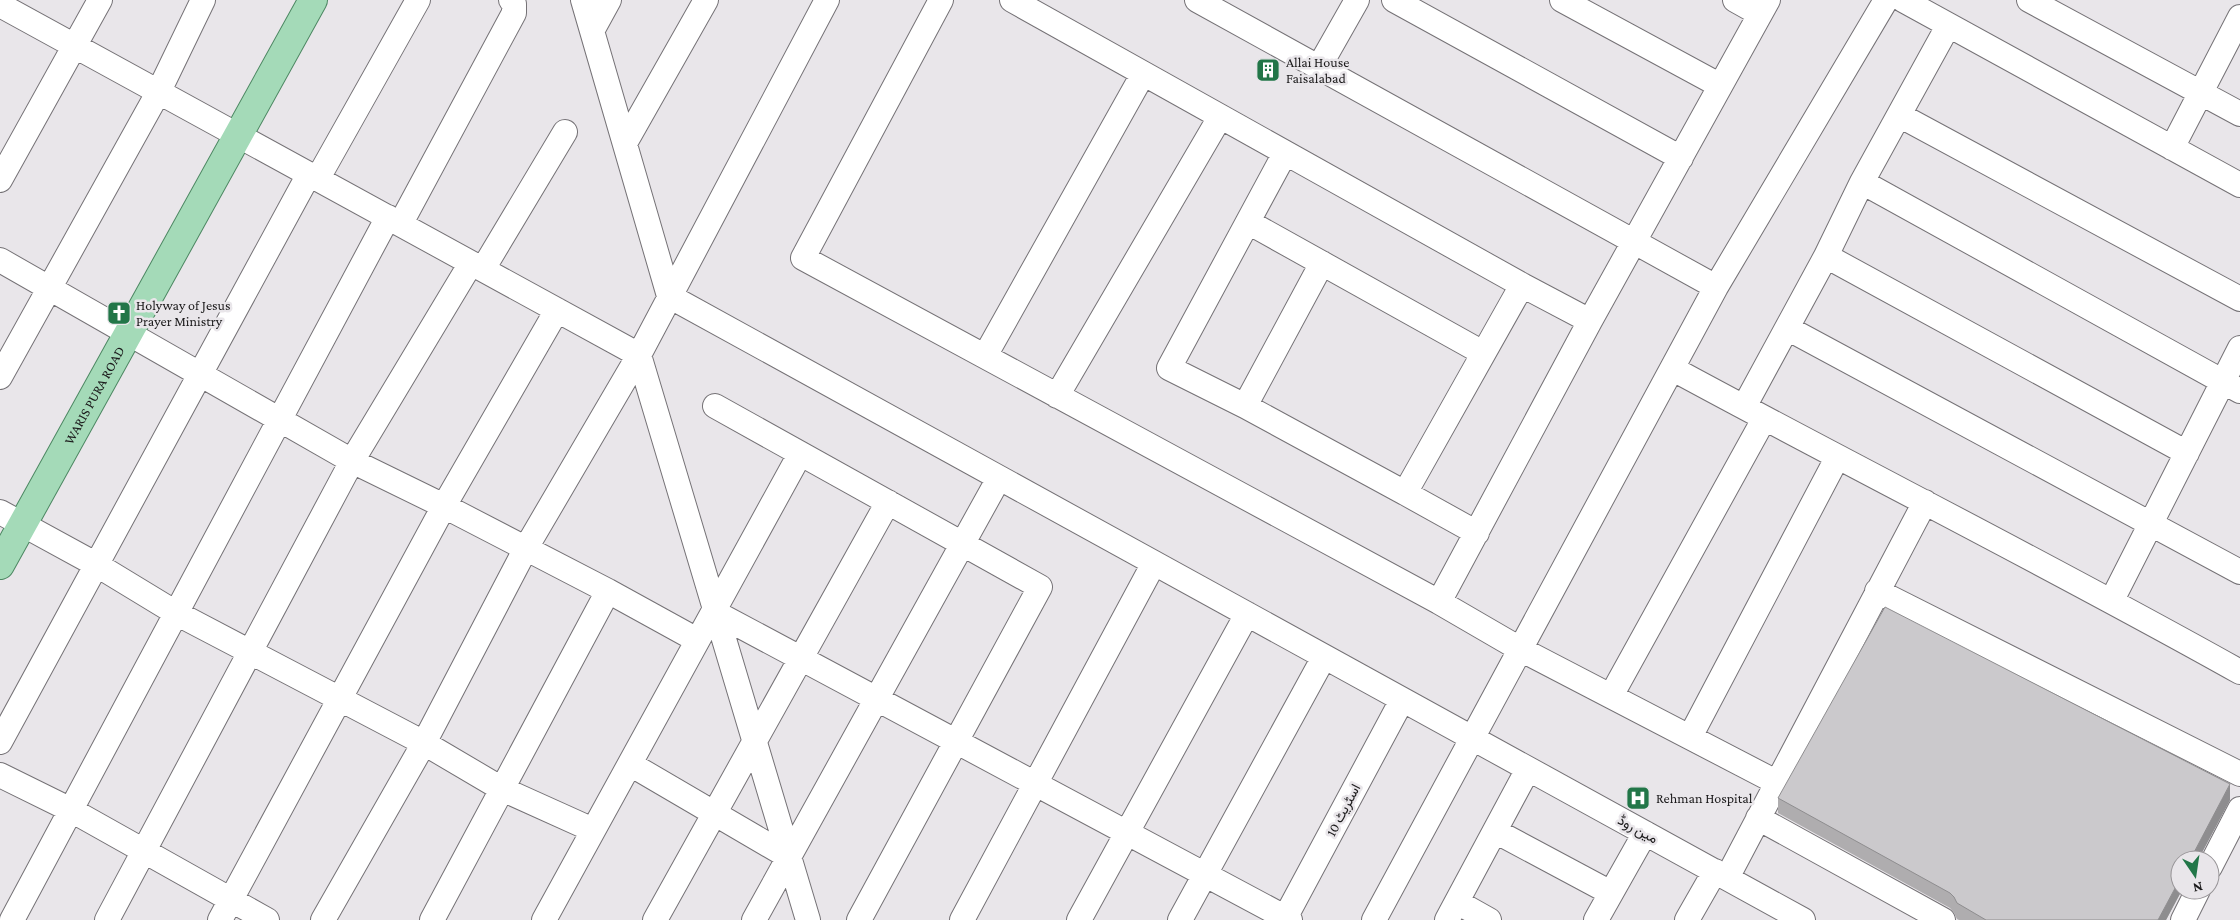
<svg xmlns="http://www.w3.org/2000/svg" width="2240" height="920" viewBox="0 0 2240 920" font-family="'Crimson Pro',Vazirmatn,serif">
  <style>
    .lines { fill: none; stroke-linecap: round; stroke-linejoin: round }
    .minor-casing { stroke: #757276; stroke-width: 26 }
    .major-casing { stroke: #4c8762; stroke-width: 30 }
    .minor { stroke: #fff; stroke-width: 24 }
    .major { stroke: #a4dab8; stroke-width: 28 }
    .wall { fill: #afadaf }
    .shaded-wall { fill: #8e8d8f }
    .building { fill: #cbc9cc; stroke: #8e8d8f }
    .labels { text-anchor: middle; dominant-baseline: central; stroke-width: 5; stroke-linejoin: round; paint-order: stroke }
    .poi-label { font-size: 14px; fill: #1b1a1b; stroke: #e9e6ea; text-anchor: start }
    .street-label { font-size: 14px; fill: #1b1a1b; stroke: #e9e6ea }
  </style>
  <rect width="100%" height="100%" fill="#e9e6ea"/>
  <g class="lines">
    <g class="minor-casing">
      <path id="minor" d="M583 0 669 296 1803 920
        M941 0 803 258 1439 602 1520 649 1776 782
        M1012 0 1522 285 1590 321
        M1197 0 1716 287
        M1394 0 1681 158
        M1562 0 1719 85
        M1735 0 1760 14
        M1903 0 2240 185
        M2029 0 2240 114
        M0 5 639 355 808 920
        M592 31 609 0
        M1319 67 1357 0
        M1899 115 2240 299
        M625 143 706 0
        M2172 148 2240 17
        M1285 153 1169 368 1245 406 1405 493 1522 285
        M318 178 418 0
        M0 180 100 0
        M1862 182 2240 391
        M1248 222 1483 353
        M401 223 514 13V4L511 0
        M1826 256 2187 453
        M0 260 352 461 444 506 608 591 697 640
        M483 269 565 132
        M1787 328 2240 572
        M985 356 1143 74
        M1673 369C1861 471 2053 567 2240 672
        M0 377 159 91 203 0
        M1057 396 1220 117
        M715 406 1040 587 859 920
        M1245 406 1322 263
        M1744 407 1826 256 1862 182 1948 26
        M1405 493 1477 533
        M0 512 97 565 176 613 424 743 502 789 593 830
        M1877 591 2240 774
        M2112 600 2240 348
        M1439 602 1590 321 1768 0
        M716 613 1290 920
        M1611 696 1764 419
        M1690 737 1837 458
        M0 742 309 174
        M630 764 789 857
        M0 775 71 810 267 920
        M1758 818 1943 920
        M1495 831 1611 893
        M2210 867 2240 809
        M1727 878 1925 502
        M1457 902 1489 920
        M12 920 388 217
        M107 920 352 461 471 263
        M220 920 444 506 557 310
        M323 920 424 743 526 548 639 355 827 0
        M432 920 608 591
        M544 920 800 454
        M655 920 888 502
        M754 920 999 478
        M962 920 1154 563
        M1079 920 1247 614
        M1180 920 1324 657
        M1284 920 1402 700
        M1374 920 1716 287 1886 0
        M1447 920 1528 769
        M1596 920 1645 833
        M1687 920 1715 871
        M2183 920 2198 890"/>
    </g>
    <g class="major-casing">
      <g id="major">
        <path id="s1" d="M0 565 313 0"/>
      </g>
    </g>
    <use href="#minor" class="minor"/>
    <use href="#major" class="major"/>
  </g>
  <path class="wall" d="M1778 798 2230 800 2166 920H1959L1957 919 1954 913 1950 908 1778 813Z"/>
  <path class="shaded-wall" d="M2230 784V800L2198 860H2190Z
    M2180 879V890H2182L2166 920H2158Z"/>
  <path class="building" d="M1885 607 2230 784 2190 860H2180V879L2158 920H1986L1957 903 1954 897 1950 893 1778 798Z"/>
  <defs>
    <g id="building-square" transform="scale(1.25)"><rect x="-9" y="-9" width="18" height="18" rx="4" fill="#227648" stroke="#e9e6ea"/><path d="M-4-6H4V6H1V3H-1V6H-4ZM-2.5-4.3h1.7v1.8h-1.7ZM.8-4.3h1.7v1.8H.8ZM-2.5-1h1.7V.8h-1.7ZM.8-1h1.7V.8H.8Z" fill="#fff"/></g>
    <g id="church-square" transform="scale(1.25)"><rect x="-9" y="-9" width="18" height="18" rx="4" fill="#227648" stroke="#e9e6ea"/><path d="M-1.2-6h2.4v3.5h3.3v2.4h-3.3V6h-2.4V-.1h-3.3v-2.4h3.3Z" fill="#fff"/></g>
    <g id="hospital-square" transform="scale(1.25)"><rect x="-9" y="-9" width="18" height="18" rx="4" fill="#227648" stroke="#e9e6ea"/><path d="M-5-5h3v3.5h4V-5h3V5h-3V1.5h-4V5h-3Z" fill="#fff"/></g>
  </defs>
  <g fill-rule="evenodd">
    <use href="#building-square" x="1268" y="70"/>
    <use href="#church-square" x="119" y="313"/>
    <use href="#hospital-square" x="1638" y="798"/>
  </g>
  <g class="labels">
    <g class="poi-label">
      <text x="1286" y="62">Allai House<tspan x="1286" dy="16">Faisalabad</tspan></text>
      <text x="136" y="305">Holyway of Jesus<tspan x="136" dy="16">Prayer Ministry</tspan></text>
      <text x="1656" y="798">Rehman Hospital</text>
    </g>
    <g class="street-label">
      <text stroke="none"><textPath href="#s1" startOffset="194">WARIS PURA ROAD</textPath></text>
      <text transform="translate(1343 810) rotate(-62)">اسٹریٹ 10</text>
      <text transform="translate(1638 829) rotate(29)">مین روڈ</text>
    </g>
  </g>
  <g transform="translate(2195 875) rotate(167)"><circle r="24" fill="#e9e6ea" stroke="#979497"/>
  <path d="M0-4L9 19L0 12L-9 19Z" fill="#227648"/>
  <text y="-8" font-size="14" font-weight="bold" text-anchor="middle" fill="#1b1a1b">N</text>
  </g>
</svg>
